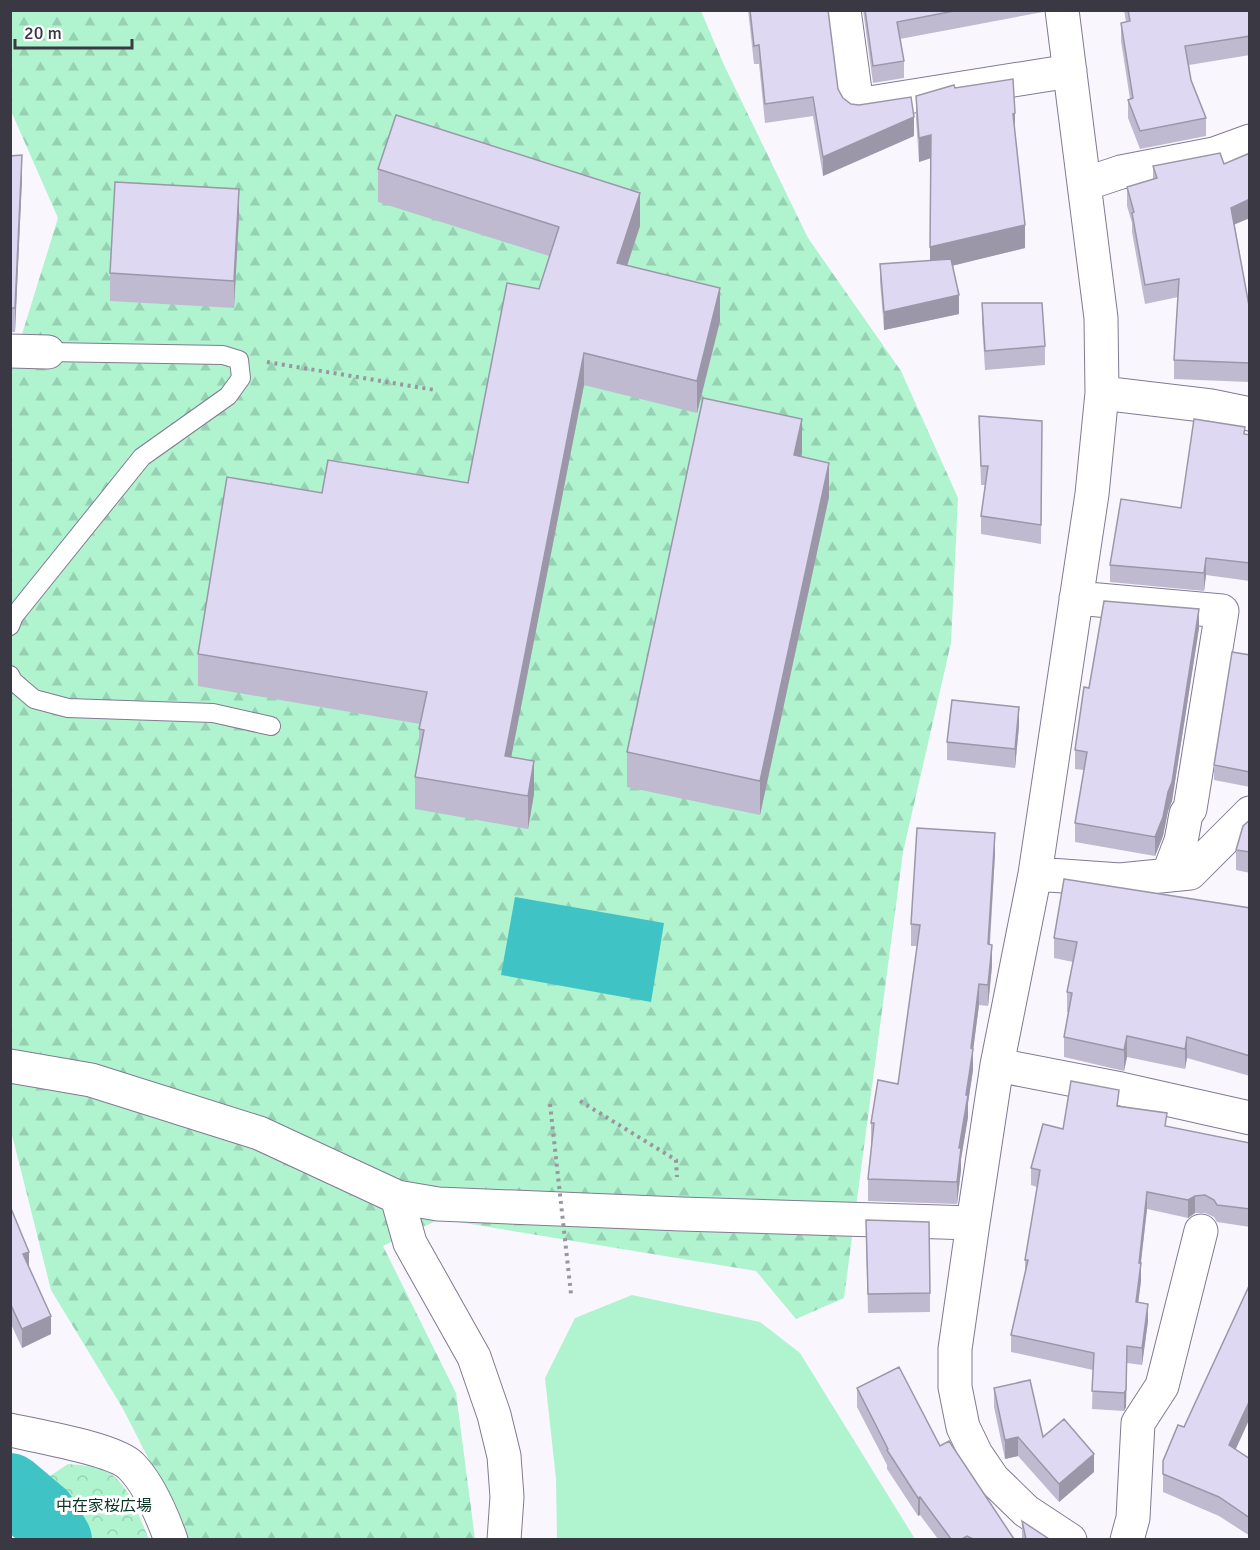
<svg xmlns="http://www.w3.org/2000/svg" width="1260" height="1550" viewBox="0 0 1260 1550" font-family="Signika,'Noto Sans JP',sans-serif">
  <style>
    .forest { fill: url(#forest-firs) }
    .park { fill: url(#park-crowns) }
    .pitch { fill: #aff3cf }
    .water { fill: #40c3c4 }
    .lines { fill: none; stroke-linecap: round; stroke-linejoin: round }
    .river { stroke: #40c3c4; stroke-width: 70 }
    .service-casing { stroke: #817a92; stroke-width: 20 }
    .minor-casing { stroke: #817a92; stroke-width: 35 }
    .path { stroke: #99979f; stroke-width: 4; stroke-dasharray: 3 4.5; stroke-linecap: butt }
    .service { stroke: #fff; stroke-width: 18 }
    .minor { stroke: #fff; stroke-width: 33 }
    .path-bridge { stroke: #99979f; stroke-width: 4; stroke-dasharray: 3 4.5; stroke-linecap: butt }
    .wall { fill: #bfbad0 }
    .shaded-wall { fill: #9b97a9 }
    .building { fill: #ded8f2; stroke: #9b97a9; stroke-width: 1.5 }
    .labels { text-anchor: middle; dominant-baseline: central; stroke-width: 6; stroke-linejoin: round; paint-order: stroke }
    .park-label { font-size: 16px; fill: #093422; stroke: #fff }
  </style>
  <defs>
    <pattern id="forest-firs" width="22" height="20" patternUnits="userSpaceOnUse" patternTransform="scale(1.5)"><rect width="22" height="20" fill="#aff3cf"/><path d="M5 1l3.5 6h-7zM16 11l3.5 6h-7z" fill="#97d1b3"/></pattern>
    <pattern id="park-crowns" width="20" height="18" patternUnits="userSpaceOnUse" patternTransform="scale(1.5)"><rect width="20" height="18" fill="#aff3cf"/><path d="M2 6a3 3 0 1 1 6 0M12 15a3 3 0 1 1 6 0" fill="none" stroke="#97d1b3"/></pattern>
  </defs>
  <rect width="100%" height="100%" fill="#f9f7fd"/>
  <path class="forest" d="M10 11H701L724 65 808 238 901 371 958 498 951 643 903 852 844 1298 796 1319 756 1271 440 1219 383 1246 456 1393 475 1539H188L175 1510 122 1407 51 1290 10 1127V373L58 218 11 111Z"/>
  <path class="park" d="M68 1464C81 1465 97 1466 109 1473 129 1484 140 1519 149 1539H91L72 1501 50 1476Z"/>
  <path class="pitch" d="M632 1295 760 1322 800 1353 915 1539H557L556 1479 545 1378 575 1318Z"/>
  <path class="water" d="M515 897 664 923 651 1002 501 975Z"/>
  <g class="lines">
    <path class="river" d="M10 1488 42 1515 57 1540"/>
    <g class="service-casing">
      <path id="service" d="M10 626 14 616 142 457 228 396 241 378 239 360 223 355 48 352
        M10 675 13 681 34 699 68 708 213 713 271 726"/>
    </g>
    <g class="minor-casing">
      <path id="minor" d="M844 10 857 105 1070 71
        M1062 10 1101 318 1102 393 1092 494 1035 874 997 1065 973 1223 955 1349V1387L963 1427 976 1454 993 1479 1026 1511 1070 1540
        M1085 184 1121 172 1214 154 1250 141
        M10 351 48 352
        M1102 393 1211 406 1250 414
        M1076 598 1222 611 1190 809 1186 814 1181 841 1168 875
        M1035 874 1120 880 1190 873 1250 813
        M997 1065 1121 1089 1250 1118
        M10 1066 91 1080 259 1133 397 1197 438 1204 681 1214 973 1223
        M397 1197 410 1243 474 1357 494 1415 504 1456 507 1497 504 1540
        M10 1430C36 1436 115 1449 131 1466 149 1484 162 1515 171 1540
        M1127 1540 1133 1518 1138 1423 1162 1386 1201 1231"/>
    </g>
    <path class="path" d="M267 362 435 390
      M580 1101 676 1160 677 1177"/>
    <use href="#service" class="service"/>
    <use href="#minor" class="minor"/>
    <path class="path-bridge" d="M550 1104 571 1294"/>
  </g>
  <path class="wall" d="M748 10H828L838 89 843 98 851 104 914 136 823 176 813 116 765 123 759 64H754Z
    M863 10H1044L1043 12 900 39 904 61V78L873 83Z
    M1124 10H1250V55L1189 65 1191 80 1206 118V136L1140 149 1128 118V100L1130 99 1121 41V23L1126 22Z
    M955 88 1015 136 1025 248 952 266 959 314 884 330 880 282V264L930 261 931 158 919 162 916 119V96Z
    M10 156 22 179 15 332H10Z
    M1224 164 1250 311V382L1174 379V360L1178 297 1145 304 1132 232V223L1127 206V187L1153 179V166Z
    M378 169 640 226 627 266 720 321 697 413 584 385 511 757 534 794 528 829 415 809V777L419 756V729L420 724 198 686V654L322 493 468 483 539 289 549 256 378 202Z
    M239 216 234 308 110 301V273Z
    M982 303 1045 346V365L985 370 982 322Z
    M979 416 1042 421 1041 544 981 534V516L985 485H981Z
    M1245 434 1250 435V581L1206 575 1204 591 1110 582V565L1181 508Z
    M802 453V457L829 497 760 815 627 787V752Z
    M1199 628 1172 801 1168 811 1163 836 1155 856 1075 842V823L1084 770 1075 769V750L1089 688Z
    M1250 655V787L1214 780V765Z
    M1019 726 1015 768 947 760V742Z
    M1250 820V873L1236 870V850Z
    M995 854 990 945 992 966 988 1006 979 1005 973 1049V1070L968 1103V1117L961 1159V1170L957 1204 868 1201V1179L872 1145 871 1144V1123L898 1084 917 946H911V924Z
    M1250 908V1076L1187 1058 1185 1069 1127 1057 1124 1071 1064 1057V1037L1068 1012H1067V992L1073 962 1054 958V938Z
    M1119 1106 1167 1127 1250 1143V1227L1217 1222 1214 1217 1205 1213H1195L1188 1218 1147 1209 1141 1263V1281L1138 1302 1148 1321 1142 1365 1127 1363 1126 1407 1124 1411 1092 1409 1093 1370 1011 1352V1335L1025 1274V1260L1037 1187 1031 1185V1168L1063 1129Z
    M10 1206 29 1268 51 1334 22 1348 10 1322Z
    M866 1238 930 1293V1312L868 1313Z
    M857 1388 940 1446 1014 1539H938L920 1515 918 1516 887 1469V1465L857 1407Z
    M994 1388 1043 1437 1094 1472 1059 1502 1018 1456 1005 1459 994 1407Z
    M1235 1450 1250 1459V1536L1219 1516 1163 1492V1461Z
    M1022 1521 1049 1539H1022Z"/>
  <path class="shaded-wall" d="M1015 113V137L1013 114Z
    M914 117V136L823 176V157Z
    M931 135V158L919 162V138Z
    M22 155V179L15 332V308Z
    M239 189V216L234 308V281Z
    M640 193V226L617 296V263Z
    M1250 199V218L1231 226V208Z
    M1025 225V248L930 271V247Z
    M720 288V321L697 413V381Z
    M959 295V314L884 330V312Z
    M584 353V385L505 789V756Z
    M802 419V453L794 490V455Z
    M829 463V497L760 815V781Z
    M1206 558V575L1204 591V573Z
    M1199 609V628L1172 801 1168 811 1163 836 1155 856V837Z
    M1019 707V726L1015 768V749Z
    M534 761V794L528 829V796Z
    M995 833V854L988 966V944Z
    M992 945V966L988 1006V985Z
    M979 984V1005L973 1051V1049V1070L968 1103V1117L961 1159V1170L957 1204V1182L959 1148 971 1048Z
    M1127 1036V1057L1124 1071V1050Z
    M1187 1037V1058L1185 1069V1049Z
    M1147 1192V1209L1140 1269 1141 1263V1281L1136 1320V1302L1139 1263Z
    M1195 1196V1213L1188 1218V1200Z
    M29 1252V1271L23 1254Z
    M1148 1304V1321L1142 1365V1348Z
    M51 1316V1334L22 1348V1329Z
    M1127 1346 1126 1407 1124 1411V1393Z
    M1250 1400V1418L1229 1464V1445Z
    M1018 1437V1456L1005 1459V1440Z
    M1094 1454V1472L1059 1502V1484Z
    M920 1497V1515L918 1516V1498Z"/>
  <path class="building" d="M750 10H828L838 89 843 98 851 104 859 105 911 97 914 117 823 157 813 97 765 104 759 45 754 46Z
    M865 10H959L897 22 904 61 873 66Z
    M1128 10H1250V36L1185 46 1191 80 1206 118 1140 131 1128 100 1133 98 1121 23 1130 21Z
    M1013 79 1015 113 1013 114 1025 225 930 247 931 135 919 138 916 96 954 85 955 88Z
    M396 115 640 193 617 263 720 288 697 381 584 353 505 756 534 761 528 796 415 777 424 730 419 729 427 692 198 654 227 477 322 493 328 460 468 483 507 283 539 289 559 227 378 169Z
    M1220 153 1224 164 1250 153V199L1231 208 1250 311V363L1174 360 1179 279 1145 285 1132 213 1134 212 1127 187 1157 178 1153 166Z
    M22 155 15 308H10V156Z
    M115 182 239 189 234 281 110 273Z
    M951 259 959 295 884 312 880 264Z
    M982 303H1042L1045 346 985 351Z
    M703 398 802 419 794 455 829 463 760 781 627 752Z
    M979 416 1042 421 1041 525 981 516 988 466H981Z
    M1194 419 1245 427 1244 434 1250 435V563L1206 558 1204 573 1110 565 1121 499 1181 508Z
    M1104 601 1199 609 1172 782 1168 792 1163 817 1155 837 1075 823 1087 752 1075 750 1084 687 1089 688Z
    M1232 652 1250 655V772L1214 765Z
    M952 700 1019 707 1015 749 947 742Z
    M1250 820V852L1236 850 1243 826Z
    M917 828 995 833 988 944 992 945 988 985 979 984 971 1048 973 1049 966 1095H968L959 1148H961L957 1182 868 1179 874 1123H871L878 1080 898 1084 920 925 911 924Z
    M1064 879 1250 908V1056L1187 1037 1185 1049 1127 1036 1124 1050 1064 1037 1072 993 1067 992 1077 942 1054 938Z
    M1071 1081 1119 1090 1117 1106 1167 1113 1165 1126 1250 1143V1209L1217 1205 1214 1200 1205 1195 1195 1196 1188 1200 1147 1192 1139 1263H1141L1136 1302 1148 1304 1142 1348 1127 1346 1126 1390 1124 1393 1092 1391 1094 1353 1011 1335 1028 1260H1025L1040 1170 1031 1168 1043 1124 1063 1129Z
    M10 1206 29 1252 23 1254 51 1316 22 1329 10 1303Z
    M866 1220 929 1222 930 1293 868 1294Z
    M1249 1286H1250V1400L1229 1445 1250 1459V1518L1219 1497 1163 1474V1461L1178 1425 1184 1427Z
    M899 1367 940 1446 949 1441 1014 1539H973L967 1536 962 1539H951L920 1497 918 1498 887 1450 888 1449 857 1388Z
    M1030 1380 1043 1437 1064 1419 1094 1454 1059 1484 1018 1437 1005 1440 994 1388Z
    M1022 1521 1049 1539H1026Z"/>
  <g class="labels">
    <g class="park-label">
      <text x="104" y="1506">中在家桜広場</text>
    </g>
  </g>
  <rect width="1260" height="1550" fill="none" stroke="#3a3842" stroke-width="24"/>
  <path d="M15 39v9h117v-9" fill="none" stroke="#3a3842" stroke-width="3"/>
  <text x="24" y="39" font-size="18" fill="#3a3842" stroke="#ffffff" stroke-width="4.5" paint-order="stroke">20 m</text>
</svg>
